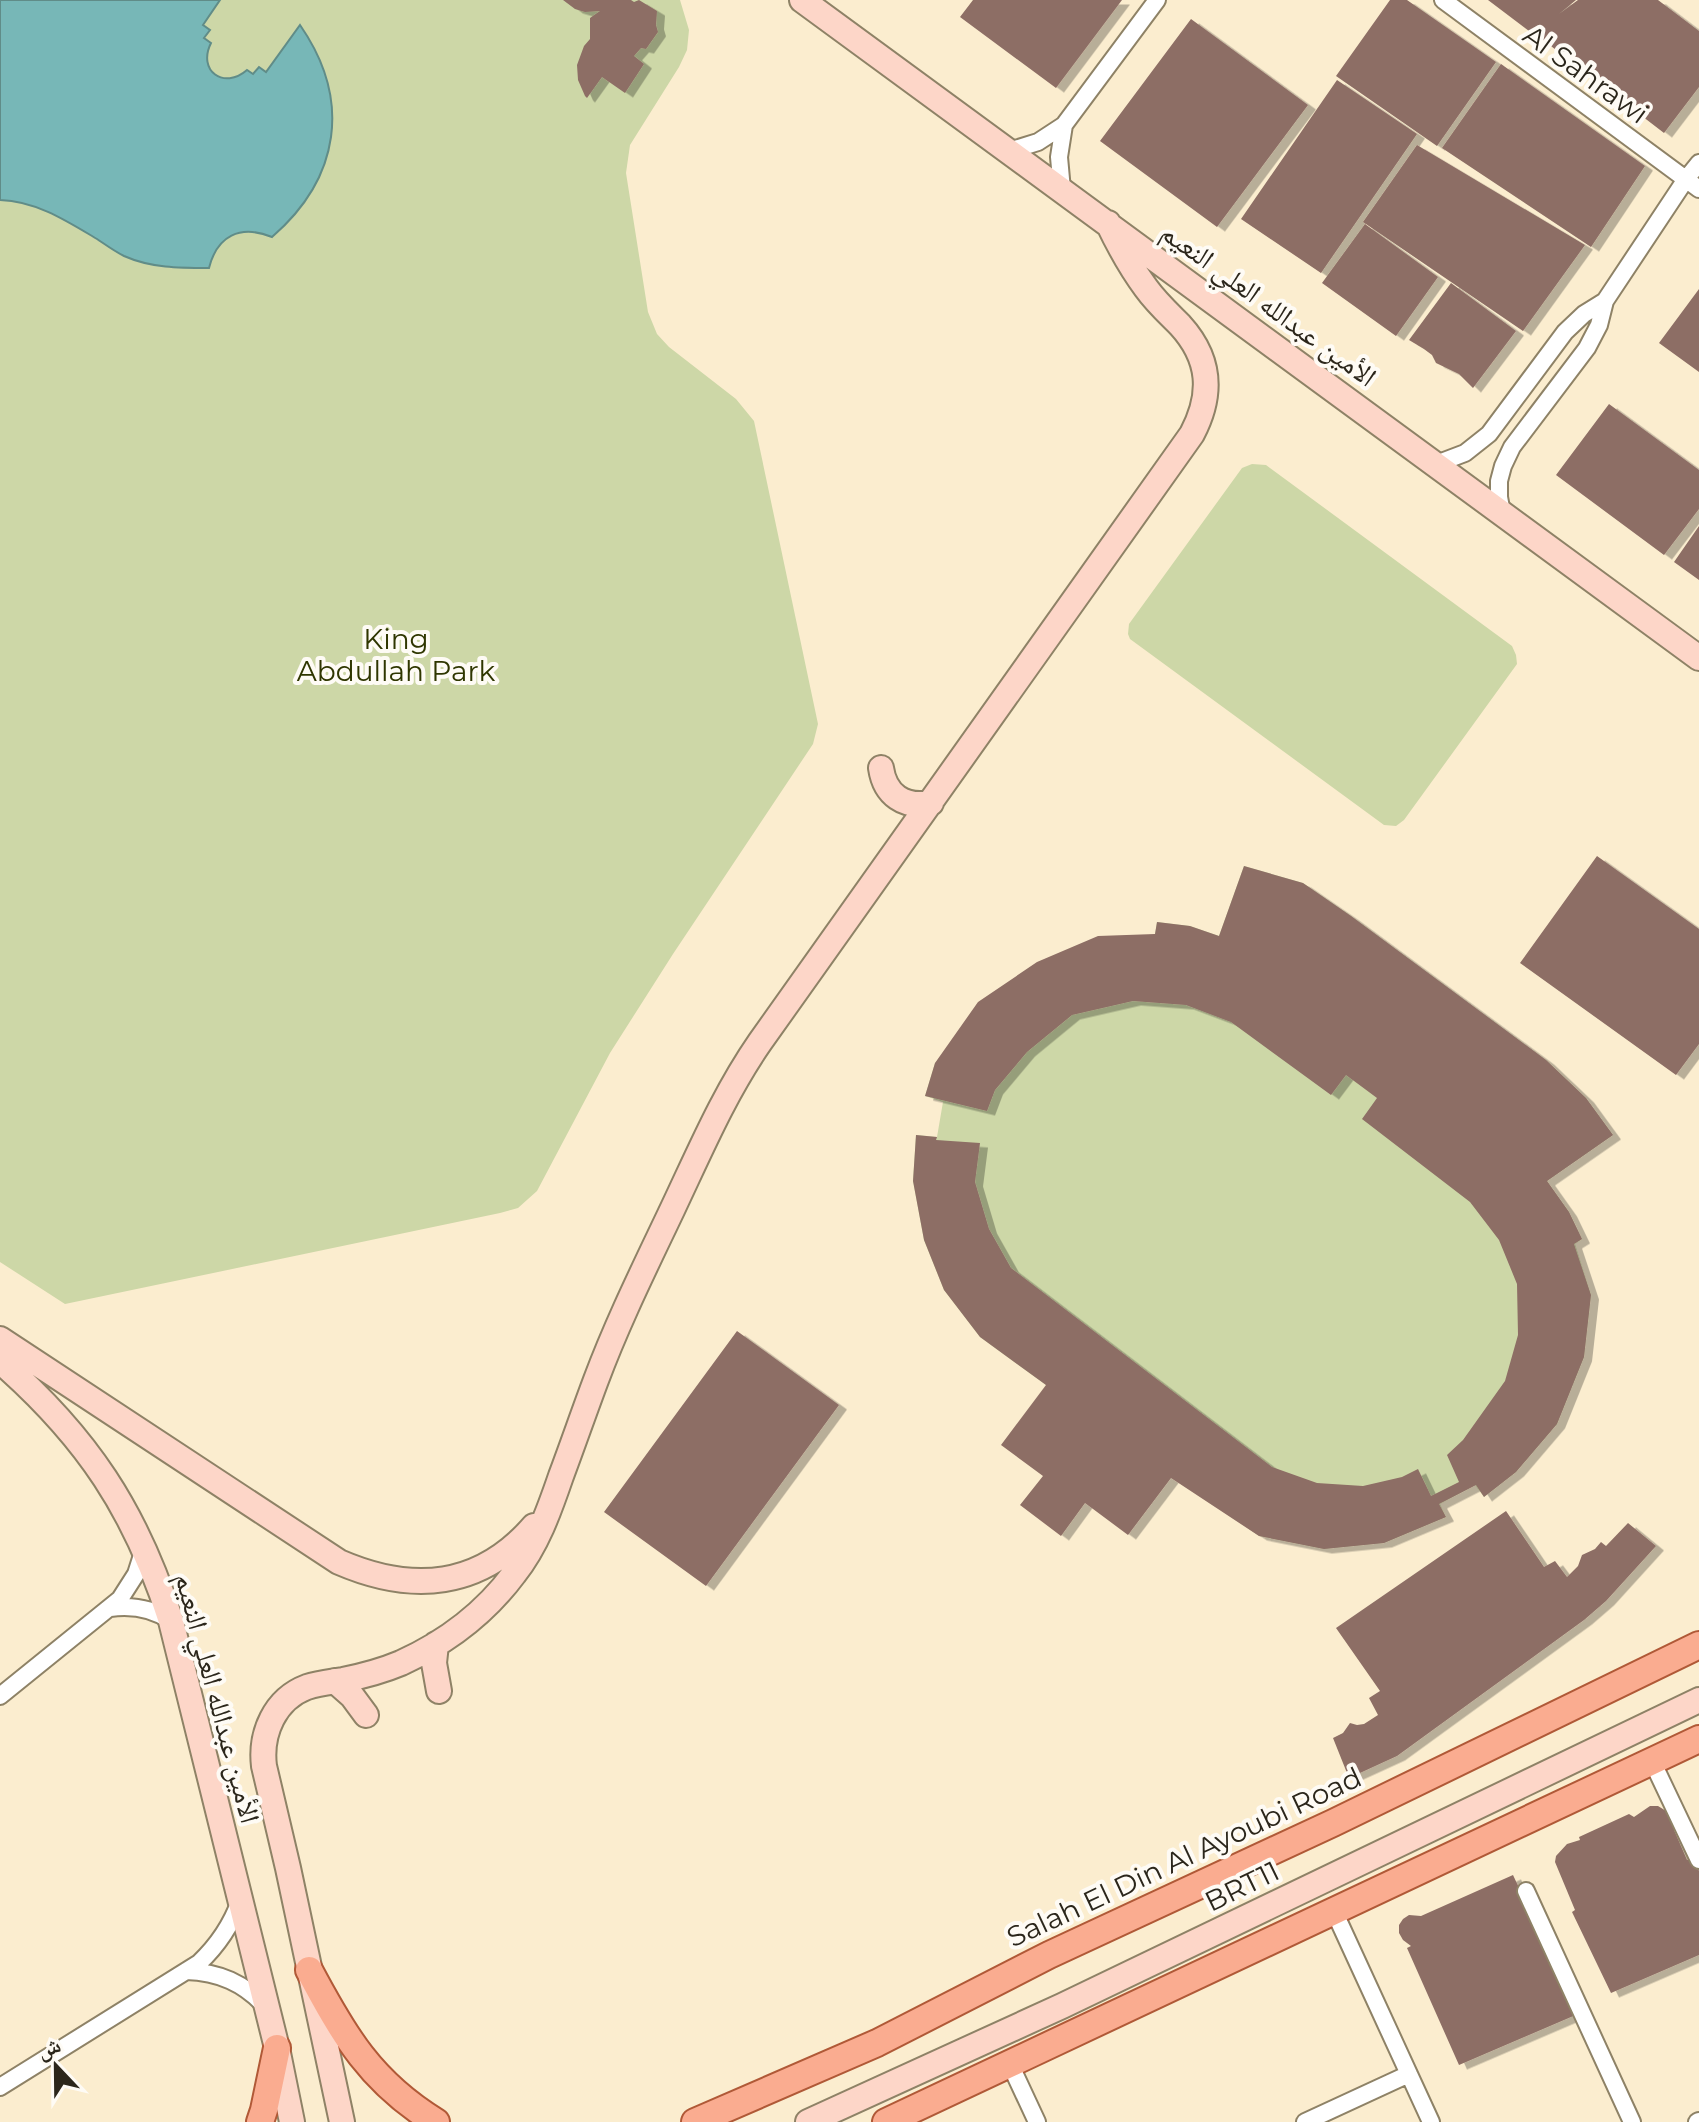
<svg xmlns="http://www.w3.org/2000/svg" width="1699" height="2122" viewBox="0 0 1699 2122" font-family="Montserrat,'Noto Naskh Arabic',sans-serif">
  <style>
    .green { fill: #cdd7a7 }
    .water { fill: #77b7b7; stroke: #608c88; stroke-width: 2 }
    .building { fill: #8d6e65; filter: url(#shadow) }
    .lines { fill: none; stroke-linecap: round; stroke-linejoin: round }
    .street-casing { stroke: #8e8266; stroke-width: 20 }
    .secondary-casing { stroke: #8e8266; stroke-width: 28 }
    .primary-casing { stroke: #b05937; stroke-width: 30 }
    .street { stroke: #fff; stroke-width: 16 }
    .secondary { stroke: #fdd6c8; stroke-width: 24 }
    .primary { stroke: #faac90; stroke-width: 26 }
    .labels { text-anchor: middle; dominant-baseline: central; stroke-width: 8; stroke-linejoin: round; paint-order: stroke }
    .street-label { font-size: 28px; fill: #2b261b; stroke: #fefbf5 }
    .park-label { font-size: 28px; fill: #2f3600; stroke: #fefbf5 }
  </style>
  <defs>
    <filter id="shadow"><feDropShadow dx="8" dy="4.5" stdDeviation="0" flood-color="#0004"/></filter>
  </defs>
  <rect width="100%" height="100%" fill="#fbedcf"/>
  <path class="green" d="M0 0H680L689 30 687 50 679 67 630 145 626 173 648 312 657 334 669 347 736 399 754 421 818 724 813 744 673 954 610 1053 537 1191 518 1208 500 1213 65 1304 0 1262Z
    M1252 464 1266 465 1512 646 1516 655 1517 664 1404 820 1396 826 1384 825 1130 639 1128 634 1129 624 1242 468Z
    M1244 866 1303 883 1351 916 1546 1060 1586 1098 1613 1135 1547 1181 1569 1212 1582 1239 1575 1244 1591 1295 1584 1357 1557 1424 1516 1472 1484 1497 1475 1485 1440 1504 1446 1517 1384 1543 1324 1549 1259 1536 1046 1385 980 1337 944 1290 924 1240 913 1181 916 1135 937 1137 943 1102 925 1096 935 1063 1155 934 1157 922 1190 926 1219 936Z"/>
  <path class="water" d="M0 0H220L203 25 210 30 204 38 211 43C197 71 224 90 247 70L253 74 259 67 266 72 300 25C352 100 340 178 272 237 240 224 217 236 209 268 179 268 151 268 124 256 114 251 106 245 97 239 67 221 36 201 0 200Z"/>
  <path class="building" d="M563 0H631L634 2 639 0 657 11 656 25 658 32 646 49 641 48 634 56 644 64 625 93 602 77 587 98 585 96 578 80 577 65 584 46 590 39V18L600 11 585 12 575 9Z
    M973 0H1122L1056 88 960 17Z
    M1390 0H1407L1496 62 1437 146 1336 76Z
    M1488 0H1576L1559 14 1578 0H1658L1699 31V87L1664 133 1534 33 1533 34Z
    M1191 19 1308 105 1217 227 1100 141Z
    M1501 64 1645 166 1591 247 1442 148Z
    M1337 80 1417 134 1321 273 1241 219Z
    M1417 145 1585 245 1523 331 1363 222Z
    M1365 224 1438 277 1396 336 1322 283Z
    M1451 283 1516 331 1473 388 1459 374 1436 363 1432 355 1424 349 1409 340Z
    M1699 289V372L1659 343Z
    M1609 404 1699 470V509L1664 555 1556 475Z
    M1699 526V580L1674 562Z
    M1597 856 1699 929V1044L1676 1075 1520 963Z
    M1244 866 1303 883 1351 916 1546 1060 1586 1098 1613 1135 1547 1181 1569 1212 1582 1239 1574 1244 1591 1295 1584 1357 1557 1424 1516 1472 1484 1497 1476 1485 1439 1504 1446 1517 1384 1543 1324 1549 1259 1536 1171 1478 1128 1535 1085 1503 1061 1536 1020 1505 1043 1476 1001 1445 1046 1385 980 1337 944 1290 924 1240 913 1181 916 1135 937 1137 936 1140 980 1143 975 1182 989 1229 1011 1268 1272 1467 1317 1483 1363 1486 1402 1477 1418 1469 1431 1496 1459 1482 1447 1455 1463 1440 1505 1381 1518 1335 1517 1284 1499 1240 1470 1202 1362 1119 1377 1098 1346 1075 1331 1095 1231 1022 1186 1005 1133 1001 1072 1015 1027 1052 995 1090 987 1111 925 1096 935 1063 978 1002 1037 962 1098 936 1155 934 1157 922 1190 926 1219 936Z
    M737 1331 839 1405 706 1586 604 1512Z
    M1506 1511 1544 1567 1555 1561 1567 1577 1578 1566 1582 1555 1595 1549 1601 1542 1606 1546 1628 1523 1656 1546 1606 1601 1584 1620 1397 1756 1349 1778 1333 1738 1343 1733 1350 1723 1357 1725 1364 1724 1378 1715 1369 1698 1380 1691 1336 1628Z
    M1650 1806H1658L1671 1814 1674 1823V1830L1687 1860 1693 1858 1699 1871V1955L1611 1993 1572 1912 1575 1910 1555 1862 1556 1856 1567 1844 1580 1840 1579 1837 1629 1814 1634 1817Z
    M1513 1875 1578 2014 1459 2065 1407 1948 1411 1946 1403 1940 1399 1933V1925L1403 1919 1409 1915 1421 1916Z"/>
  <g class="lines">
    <g class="street-casing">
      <path id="street" d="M1443 0 1699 189
        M1009 151 1038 142 1064 125 1157 0
        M1062 190 1059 157 1064 125
        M1436 464 1465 453 1489 434 1565 332 1584 314 1605 301
        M1502 513 1499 497V481L1503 466 1512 447 1587 348 1599 325 1605 301 1686 179 1699 163
        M110 1608C132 1605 152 1608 171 1621
        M0 1696 120 1599 136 1574 144 1549
        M1652 1761 1699 1860
        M1526 1891 1632 2122
        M1334 1911 1431 2122
        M186 1971C219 1972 244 1983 266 2007
        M1010 2064 1037 2122
        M0 2087 199 1963C218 1945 231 1926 240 1901
        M1305 2122 1409 2074
        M1697 2122 1699 2121"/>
    </g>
    <g class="secondary-casing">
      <path id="secondary" d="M802 0 1699 658
        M881 768C885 795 904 808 931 803
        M0 1339 339 1562C413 1594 480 1588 534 1526
        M0 1361C87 1437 136 1511 171 1621L277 2048 292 2122
        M436 1644 434 1663 439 1691
        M335 1681 352 1696 366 1715
        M342 2122 288 1868 264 1766C260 1733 275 1699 307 1687 319 1683 331 1682 343 1680 363 1676 382 1671 401 1663 445 1643 485 1613 514 1574 537 1545 549 1511 561 1476 573 1444 584 1412 596 1380 618 1321 646 1265 673 1208 700 1151 724 1094 760 1042L1192 434C1213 394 1211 359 1180 325 1168 313 1156 302 1146 288 1131 268 1119 246 1108 223
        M808 2122 1062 2006 1699 1700"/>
    </g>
    <g class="primary-casing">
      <path id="primary" d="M309 1970C344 2036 371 2082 436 2122
        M260 2122 264 2110 277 2048
        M695 2122 877 2043 1049 1955 1333 1823 1699 1645
        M886 2122 1699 1739"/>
    </g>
    <use href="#street" class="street"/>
    <use href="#secondary" class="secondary"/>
    <use href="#primary" class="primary"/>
  </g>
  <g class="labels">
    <g class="street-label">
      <text transform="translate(1586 74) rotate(36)">Al Sahrawi</text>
      <text transform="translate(1269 304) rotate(36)">الأمين عبدالله العلي النعيم</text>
      <text transform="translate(218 1698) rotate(75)">الأمين عبدالله العلي النعيم</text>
      <text transform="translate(1184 1857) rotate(-25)">Salah El Din Al Ayoubi Road</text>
      <text transform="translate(1242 1886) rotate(-26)">BRT11</text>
    </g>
    <g class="park-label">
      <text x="396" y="639">King<tspan x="396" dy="32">Abdullah Park</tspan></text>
    </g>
  </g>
  <g transform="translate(56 2066) rotate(338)" stroke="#fefbf5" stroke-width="6" paint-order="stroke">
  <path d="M0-6L14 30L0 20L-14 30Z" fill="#2b261b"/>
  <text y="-12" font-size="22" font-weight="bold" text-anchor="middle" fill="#2b261b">ش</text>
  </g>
</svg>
